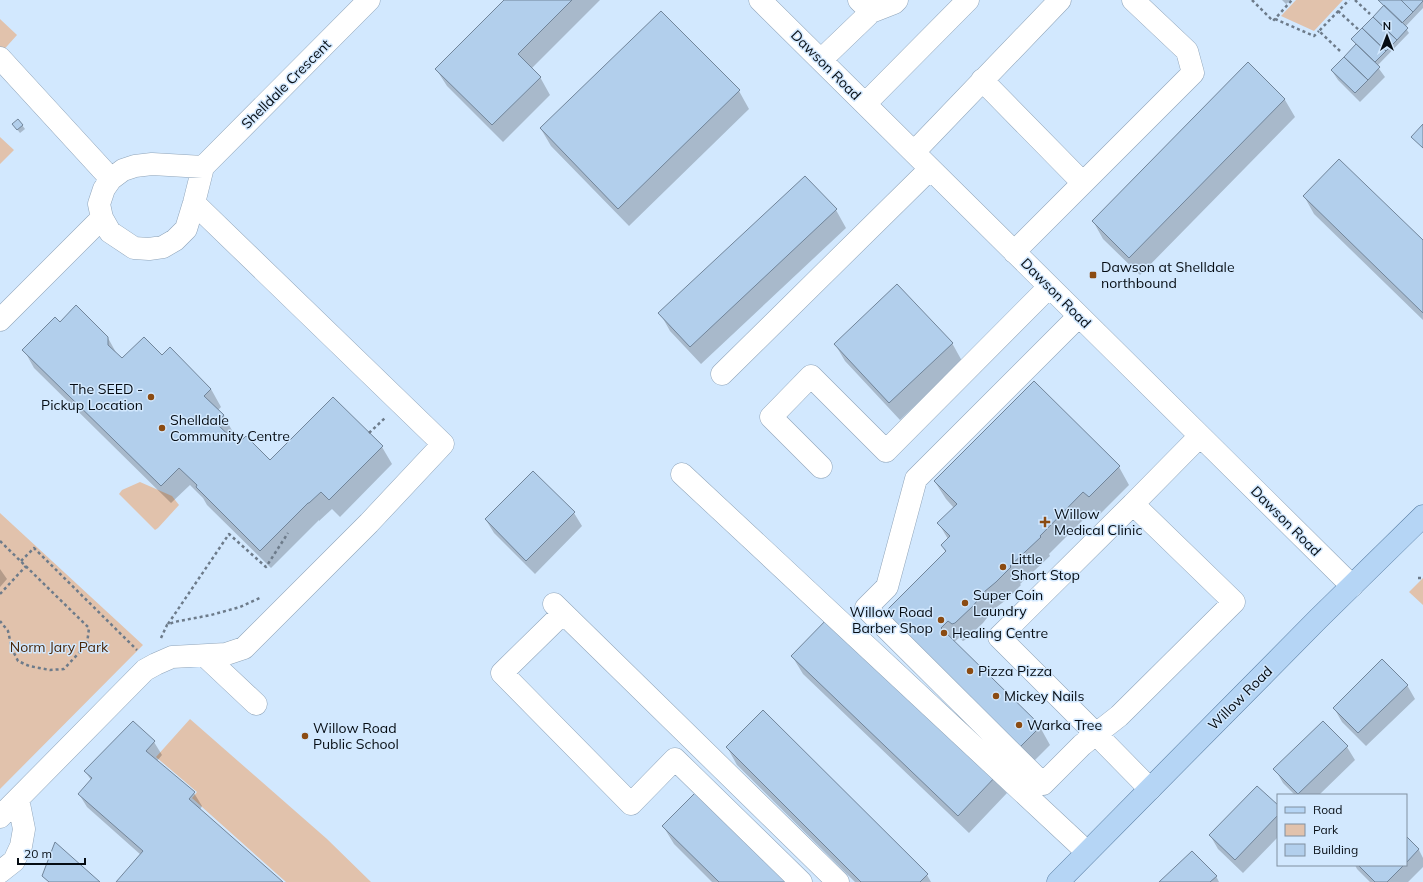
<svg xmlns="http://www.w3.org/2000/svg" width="1423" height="882" viewBox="0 0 1423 882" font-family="Mulish,sans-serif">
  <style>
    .green { fill: #e1c2ac }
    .shadow { fill: #0003 }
    .building { fill: #b2cfec; stroke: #71859a }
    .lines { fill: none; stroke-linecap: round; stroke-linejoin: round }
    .minor-casing { stroke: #90a5ba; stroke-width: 23 }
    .major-casing { stroke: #577ca2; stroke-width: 23 }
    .path { stroke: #6d7b8a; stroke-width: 2.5; stroke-dasharray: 3 3; stroke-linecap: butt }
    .minor { stroke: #fff; stroke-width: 22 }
    .major { stroke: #b5d5f5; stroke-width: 22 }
    .poi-dot { fill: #8b4b12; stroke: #d2e8fe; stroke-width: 1.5 }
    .labels { text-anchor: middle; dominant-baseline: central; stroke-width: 3; stroke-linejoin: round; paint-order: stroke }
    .street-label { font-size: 14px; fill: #050c13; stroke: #d2e8fe }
    .poi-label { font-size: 14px; fill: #050c13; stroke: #d2e8fe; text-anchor: start }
    .park-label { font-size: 14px; fill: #49270a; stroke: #d2e8fe }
  </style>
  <rect width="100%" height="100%" fill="#d2e8fe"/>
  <path class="green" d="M1296 0H1343L1314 31 1281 16Z
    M0 19 17 35 0 54Z
    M0 137 14 150 0 164Z
    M140 482 172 496 179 505 158 528 155 530 119 494 122 490Z
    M0 513 143 645 0 789Z
    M1423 578V605L1409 592Z
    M190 719 327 839 371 882H286L192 798 197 792 156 757Z"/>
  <path class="shadow" d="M505 0H600L531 69 540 77 550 95 503 142 447 86 436 69Z
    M1282 0H1291L1286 4Z
    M1380 0H1422L1423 2V8L1405 27 1409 33 1377 66 1385 77 1360 102 1338 80 1332 71 1357 46 1352 39 1384 6Z
    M1248 64 1285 100 1295 117 1140 275 1103 239 1093 221Z
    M739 91 749 109 629 226 551 146 541 129Z
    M13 124 22 125 25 129 20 133Z
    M1304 196 1423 242V320L1314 214Z
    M836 210 846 228 701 364 670 331 660 313Z
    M60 323 108 338 118 356 122 360 162 356 211 389 221 407 218 410 224 416 234 434 230 438 238 446 270 461 382 447 392 464 340 517 332 509 319 521V520L271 568 207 505 203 498 190 485 171 503 34 368 24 350Z
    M952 343 962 361 900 420 845 361 835 344Z
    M1119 467 1129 485 1099 515 1094 509 1049 554 1050 556 1020 584 1021 585 1006 600 994 609 983 623 965 640 963 641 959 638 954 642 1040 727 1050 745 1028 767 893 634 946 553 942 545 948 539 939 524 954 508 946 499 935 482Z
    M574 513 582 526 535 574 494 533 486 520Z
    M0 569 7 579 0 587Z
    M831 616 1007 793 969 833 803 674 792 656Z
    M1407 685 1415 699 1366 746 1342 722 1334 708Z
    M763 711 927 875 931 882H855L737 765 727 747Z
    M133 722 154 742 162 755 157 761 194 793 202 806 200 810 282 882H117L141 855 87 807 79 794 91 780 85 771Z
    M1347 747 1355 760 1319 795H1295L1283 783 1275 769Z
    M1278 807V837L1243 873 1218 849 1210 835Z
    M663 826 791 882H712L674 844Z
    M1406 838 1419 850 1423 858V867L1408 882H1370L1357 869 1355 865H1406Z
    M1216 876 1219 882H1161Z"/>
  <path class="building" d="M504 0H572L518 54 541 77 492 125 435 69Z
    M1378 0H1401L1413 12 1402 23Z
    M1401 0H1423V1L1413 12Z
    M1384 5 1408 28 1397 40 1373 17Z
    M661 11 740 90 618 209 540 128Z
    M1373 17 1397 40 1386 51 1362 28Z
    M1362 28 1386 51 1375 62 1351 39Z
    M1356 44 1380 67 1368 80 1344 57Z
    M1344 57 1368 80 1355 93 1331 70Z
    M1248 62 1285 99 1129 258 1092 221Z
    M18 119 23 125 17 130 12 124Z
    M1423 124V148L1411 137Z
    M1339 159 1423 240V313L1303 196Z
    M805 176 837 209 690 347 658 313Z
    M897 284 953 343 889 403 834 344Z
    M76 305 108 337V345L122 358 144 337 162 355 170 347 211 389 204 396 224 415 217 424 238 444 246 436 270 460 333 397 383 446 329 500 321 492 309 503H308L260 551 196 487 197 485 179 468 161 486 22 350 55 317 60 322Z
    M1034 381 1120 466 1089 497 1083 492 1040 536 1041 537 1010 566 1011 567 996 582 984 592 973 606 955 623 952 624 948 621 941 628 1041 726 1017 750 881 616 946 551 941 545 950 536 937 523 957 504 934 481Z
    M533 471 575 512 526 561 485 519Z
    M831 615 998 774 958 816 791 656Z
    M1382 659 1408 685 1358 733 1333 708Z
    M763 710 928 874 920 882H861L726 747Z
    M133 721 155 741 146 751 195 792 189 799 283 882H116L143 851 78 794 92 778 84 771Z
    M1323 721 1348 746 1298 794 1273 769Z
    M1257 786 1278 805V815L1235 860 1209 835Z
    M699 789 793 882H719L662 826Z
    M1406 836 1419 849 1406 863Z
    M55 842 100 882H49L42 876Z
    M1192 851 1217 876 1210 882H1159Z
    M1358 865H1404L1387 882H1375Z"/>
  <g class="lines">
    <g class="minor-casing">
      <path id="minor" d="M760 0 1352 586
        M871 12 894 3 897 0
        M0 58 111 179
        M821 60 871 12 859 0
        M982 80 1083 183 1193 73 1187 51 1133 0
        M865 104 968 0
        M914 152 1060 0
        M203 167 152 164 135 166 123 170 111 179 104 189 99 204 102 218 110 232 134 248 149 249 163 247 175 240 186 229 194 203 203 167 369 0
        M1014 252 1083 183
        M1079 316 916 479 887 587 866 608 1043 784 1082 745 1096 734 1150 789
        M0 320 102 218
        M722 374 930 169
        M821 467 771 417 811 376 886 451 1049 287
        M682 474 1087 852
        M1133 504 999 637 1096 734 1119 716 1234 602 1133 504 1200 436
        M554 604 838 882
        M554 622 502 673 631 804 675 759 801 882
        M205 656 256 704
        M0 817 145 670 156 664 172 657 226 654 244 648 369 523 443 444 194 203
        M0 872 14 861 21 846 24 829 18 799"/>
    </g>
    <g class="major-casing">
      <path id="major" d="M1058 882 1318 619 1423 516"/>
    </g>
    <path class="path" d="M1252 0 1273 21 1292 0
      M1355 0 1370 14
      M1338 11 1359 30
      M1275 19 1314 36 1319 31
      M1340 51 1319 31 1349 0
      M369 433 385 418
      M0 541 89 628 87 644 64 669 50 670 29 666 18 661 12 649 8 631 0 621
      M21 561 34 548 137 650
      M1418 578H1423
      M0 594 26 566
      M168 624 229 534 266 567 288 533
      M161 638 167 625 174 622 211 615 240 607 262 597"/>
    <use href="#minor" class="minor"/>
    <use href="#major" class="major"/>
  </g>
  <g class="poi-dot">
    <rect x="1089" y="271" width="8" height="8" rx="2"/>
    <circle cx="151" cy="397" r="4"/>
    <circle cx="162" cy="428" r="4"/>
    <path d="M1043 516h4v4h4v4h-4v4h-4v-4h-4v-4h4z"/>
    <circle cx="1003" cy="567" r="4"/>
    <circle cx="965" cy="603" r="4"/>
    <circle cx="941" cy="620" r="4"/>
    <circle cx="944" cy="633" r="4"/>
    <circle cx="970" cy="671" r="4"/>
    <circle cx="996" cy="696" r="4"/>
    <circle cx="1019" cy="725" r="4"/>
    <circle cx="305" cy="736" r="4"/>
  </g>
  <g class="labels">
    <g class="street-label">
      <text transform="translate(826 65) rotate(45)">Dawson Road</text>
      <text transform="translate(286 84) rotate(-45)">Shelldale Crescent</text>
      <text transform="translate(1056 293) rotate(45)">Dawson Road</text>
      <text transform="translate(1286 521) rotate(45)">Dawson Road</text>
      <text transform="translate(1240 698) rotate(-45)">Willow Road</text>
    </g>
    <g class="poi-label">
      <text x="1101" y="267">Dawson at Shelldale<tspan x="1101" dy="16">northbound</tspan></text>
      <text x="143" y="389" text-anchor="end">The SEED -<tspan x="143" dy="16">Pickup Location</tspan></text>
      <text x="170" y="420">Shelldale<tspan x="170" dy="16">Community Centre</tspan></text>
      <text x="1054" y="514">Willow<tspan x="1054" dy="16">Medical Clinic</tspan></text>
      <text x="1011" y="559">Little<tspan x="1011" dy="16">Short Stop</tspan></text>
      <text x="973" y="595">Super Coin<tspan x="973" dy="16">Laundry</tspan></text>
      <text x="933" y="612" text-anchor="end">Willow Road<tspan x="933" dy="16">Barber Shop</tspan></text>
      <text x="952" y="633">Healing Centre</text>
      <text x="978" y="671">Pizza Pizza</text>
      <text x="1004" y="696">Mickey Nails</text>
      <text x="1027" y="725">Warka Tree</text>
      <text x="313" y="728">Willow Road<tspan x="313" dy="16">Public School</tspan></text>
    </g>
    <g class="park-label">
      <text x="59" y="647">Norm Jary Park</text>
    </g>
  </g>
  <rect x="1277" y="794" width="130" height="72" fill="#d2e8fe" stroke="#8090a0"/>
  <rect x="1285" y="807" width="20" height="6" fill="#b5d5f5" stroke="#8090a0"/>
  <text x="1313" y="814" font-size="12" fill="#050c13">Road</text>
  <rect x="1285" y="824" width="20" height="12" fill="#e1c2ac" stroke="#8090a0"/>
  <text x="1313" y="834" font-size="12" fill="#050c13">Park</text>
  <rect x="1285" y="844" width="20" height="12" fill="#b2cfec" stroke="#8090a0"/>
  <text x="1313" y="854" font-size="12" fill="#050c13">Building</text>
  <g transform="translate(1387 36)" stroke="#d2e8fe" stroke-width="3" paint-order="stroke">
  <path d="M0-3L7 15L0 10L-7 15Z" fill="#050c13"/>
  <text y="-6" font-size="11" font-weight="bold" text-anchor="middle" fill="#050c13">N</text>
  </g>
  <path d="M18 858v6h67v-6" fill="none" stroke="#050c13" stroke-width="2"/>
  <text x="24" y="858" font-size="12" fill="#050c13" stroke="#d2e8fe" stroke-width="3" paint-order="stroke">20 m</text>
</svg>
